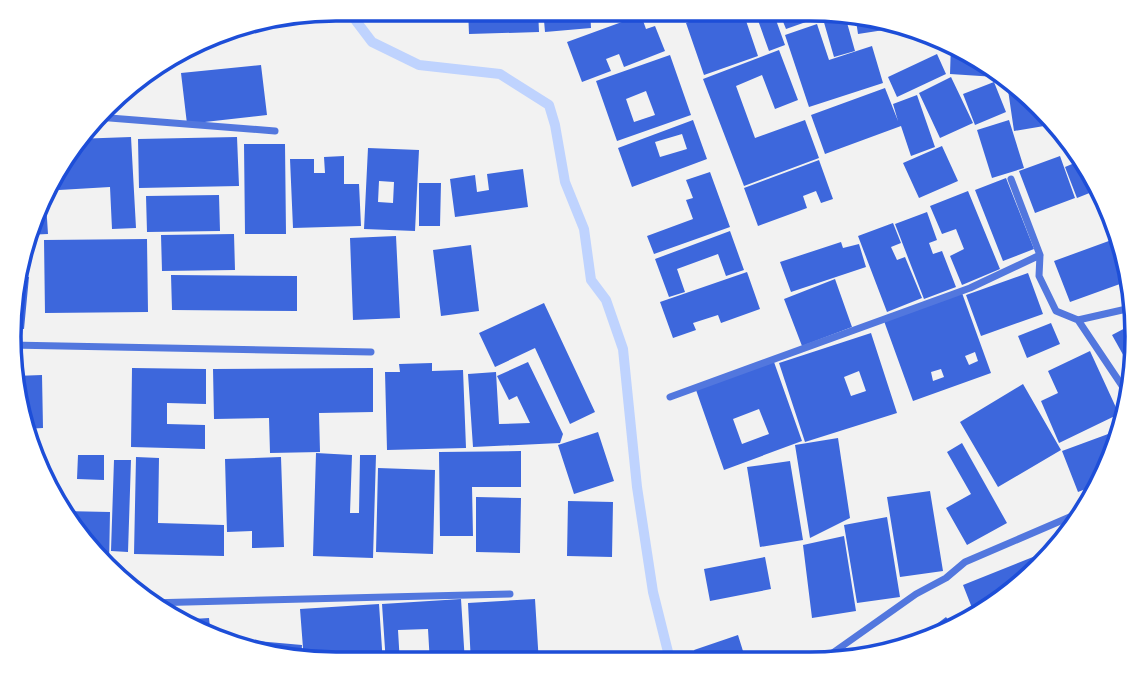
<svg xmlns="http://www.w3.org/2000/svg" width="1146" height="673" viewBox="0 0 1146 673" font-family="Ubuntu,sans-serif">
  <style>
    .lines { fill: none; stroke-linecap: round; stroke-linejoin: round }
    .stream { stroke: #bfd3fe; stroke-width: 10 }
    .building { fill: #3d67dc; fill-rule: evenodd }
    .minor { stroke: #5277de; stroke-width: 7 }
    .rim { fill: none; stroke: #1d4ed8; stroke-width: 3.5 }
  </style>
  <rect width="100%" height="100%" fill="#f2f2f2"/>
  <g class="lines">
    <path class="stream" d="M347 9 372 42 419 65 500 74 549 105 555 125 565 182 584 229 591 280 606 300 623 349 637 487 653 592 671 664"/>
  </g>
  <path class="building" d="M468 9H538L539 32 469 34Z
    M543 9H590L591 28 545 32Z
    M725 9H742L758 56 704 75 686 23Z
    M754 9H772L785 45 769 51Z
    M778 9H831L837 11 786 29Z
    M844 12 855 51 834 57 823 19Z
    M855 14 910 25V26L858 34Z
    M641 15 646 29 655 26 665 51 624 67 619 54 606 59 611 71 582 82 567 42Z
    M258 22 259 32 209 38 232 26Z
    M817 24 829 60 872 46 883 83 809 107 785 35Z
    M951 44 992 64 997 69 996 77 950 74Z
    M779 50 798 100 775 109 762 75 736 86 755 138 805 120 819 158 744 186 703 79Z
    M937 54 946 74 897 97 888 77Z
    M670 55 691 115 617 141 596 81ZM646 91 655 115 634 122 626 99Z
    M261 65 267 115 187 124 181 73Z
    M951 77 973 123 940 138 919 93Z
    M994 82 1006 112 975 125 963 94Z
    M1007 83H1010L1020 92 1021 100 1026 99 1050 125 1014 131Z
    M885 88 898 121 893 104 917 95 935 147 911 156 901 126 825 154 811 115Z
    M693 120 707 159 632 187 618 148ZM682 134 687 149 660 157 655 142Z
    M1009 120 1024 168 992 178 977 130Z
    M131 137 136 228 112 229 110 187 59 190V170L75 139Z
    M237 137 239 186 139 188 138 139Z
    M244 144H285L286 234H245Z
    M942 146 958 181 919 198 903 163Z
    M368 148 419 150 415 231 364 229ZM379 181 394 182 393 203 378 202Z
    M344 156V184H359L361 226 293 228 290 159H314V173H325L324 157Z
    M1060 156 1075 198 1035 213 1019 171Z
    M1084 159 1097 190 1077 198 1065 167Z
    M819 160 833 199 821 203 816 191 803 196 807 208 758 226 744 188Z
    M523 169 528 207 455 217 450 179 475 175 477 192 489 190 487 174Z
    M710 172 730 227 654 254 647 236 693 219 686 200 693 198 686 180Z
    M1006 178 1034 249 1003 261 975 190Z
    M419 183H441L440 226H419Z
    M968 191 1000 269 962 285 950 256 964 249 956 229 942 234 930 206Z
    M219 195 220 231 147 232 146 196Z
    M41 203H46L48 234 25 235Z
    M927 212 937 240 929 243 933 254 942 251 956 287 924 299 895 224Z
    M893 223 901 243 891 247 897 260 905 257 922 298 887 312 858 236Z
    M730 231 744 270 726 276 718 254 677 269 685 292 669 297 655 259Z
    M234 234 235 270 162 271 161 235Z
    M396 236 400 318 353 320 350 238Z
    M1117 238 1131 273V280L1070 302 1054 261Z
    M147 239 148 312 45 313 44 240Z
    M841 242 843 248 859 244 866 267 791 292 780 262Z
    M471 245 479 311 441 316 433 250Z
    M747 272 760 309 721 323 718 315 693 323 696 330 673 338 660 302Z
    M1028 273 1043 314 981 336 966 295Z
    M171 275 297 276V311L172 310Z
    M19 276 29 277 24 329 10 328Z
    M835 279 852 327 802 346 784 299Z
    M962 293 991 373 913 401 884 321ZM975 352 978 361 969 365 965 356ZM941 369 944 377 933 381 931 372Z
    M544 303 595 412 570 424 535 348 495 367 479 333Z
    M1051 323 1060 344 1027 358 1018 336Z
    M1131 325V369L1112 335Z
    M871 333 897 413 805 442 779 363ZM859 371 866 391 851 396 844 377Z
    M1090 351 1119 414 1059 443 1041 401 1058 393 1048 371Z
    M528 362 563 434 560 443 473 447 468 374 496 372 499 424 530 423 517 396 509 400 497 376Z
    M774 362 802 441 724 470 696 390ZM759 409 769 434 742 444 733 419Z
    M432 363V371L463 370 466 448 387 450 385 372H400L399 364Z
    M132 368 206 369V404L167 403V424L205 425V449L131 447Z
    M373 368V412L319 413 320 452 270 453 269 418 214 419 213 369Z
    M42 375 43 428 24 429 15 376Z
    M1023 384 1061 450 998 487 960 422Z
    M1119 430 1096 485 1078 492 1062 451Z
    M598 432 614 481 574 494 558 445Z
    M838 438 850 518 810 538 795 445Z
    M962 443 1007 523 967 545 946 508 971 494 947 452Z
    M521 451V487H472L473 536H440L439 452Z
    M316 453 352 455 350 513H359L360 455H376L373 558 313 556Z
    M78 455H104V480L77 479Z
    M136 457 159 458 158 523 224 525V556L134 554Z
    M281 457 284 547 252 548V531L227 532 225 459Z
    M114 460H131L128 552 111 551Z
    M790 461 803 540 760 547 747 467Z
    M39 466H49V485Z
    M378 468 435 470 433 554 376 552Z
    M930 491 943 571 900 577 887 497Z
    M476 497 521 498 520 553 476 552Z
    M568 501 613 502 612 557 567 556Z
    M63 511 110 512 109 566 76 536Z
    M887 517 900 597 857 603 844 525Z
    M844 536 856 611 812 618 803 545Z
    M1038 555 1040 558 976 618 963 585Z
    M765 557 771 589 710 601 704 569Z
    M461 599 465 663 430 664 428 629 398 630 400 664H386L382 604Z
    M535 599 539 664H471L468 603Z
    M379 604 383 664H315L304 661 300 609Z
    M946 617 953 626 923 636 922 635Z
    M209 618 211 637 176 620Z
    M738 635 747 664H698L694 650Z
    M245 640 302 645 301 661 245 649Z"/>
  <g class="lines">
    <path class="minor" d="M97 117 275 131
      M1011 179 1040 255
      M10 345 371 352
      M670 397 970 288 1040 255 1039 276 1056 311 1078 320
      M1131 399 1078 320 1131 308
      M148 603 510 594
      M817 664 916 594 946 578 965 562 1086 510"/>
  </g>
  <path d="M0 0H1146V673H0ZM336 21H810A315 315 0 0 1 1125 336V337A315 315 0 0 1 810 652H336A315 315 0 0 1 21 337V336A315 315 0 0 1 336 21Z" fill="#fff" fill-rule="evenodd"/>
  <path class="rim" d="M336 21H810A315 315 0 0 1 1125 336V337A315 315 0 0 1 810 652H336A315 315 0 0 1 21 337V336A315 315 0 0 1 336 21Z"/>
</svg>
